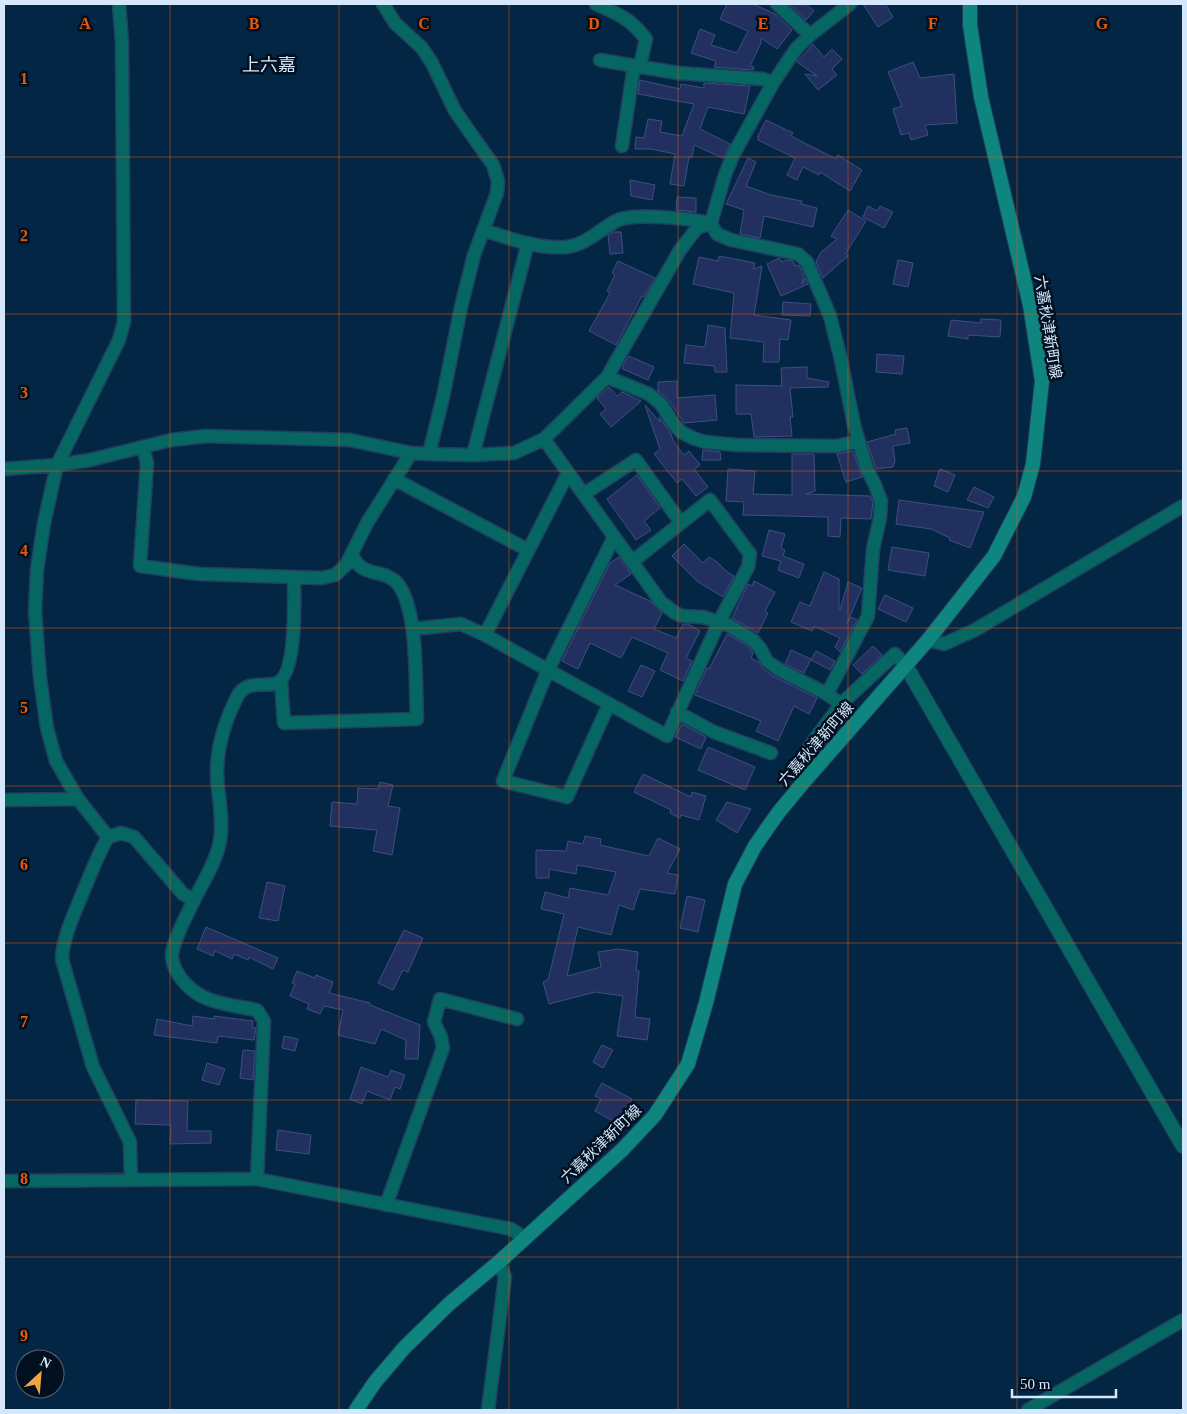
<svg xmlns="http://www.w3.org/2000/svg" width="1187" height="1414" viewBox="0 0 1187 1414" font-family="'Times New Roman','Noto Sans JP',serif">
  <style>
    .building { fill: #22305f; stroke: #3e4f80 }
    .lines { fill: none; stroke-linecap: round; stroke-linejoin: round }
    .minor-casing { stroke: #20415e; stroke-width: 15 }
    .tertiary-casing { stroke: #20415e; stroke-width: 16 }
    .secondary-casing { stroke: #20415e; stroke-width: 16 }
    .minor { stroke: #066661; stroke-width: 12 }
    .tertiary { stroke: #066661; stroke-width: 14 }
    .secondary { stroke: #0e867f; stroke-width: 14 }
    .grid { fill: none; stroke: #e8590c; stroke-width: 1; stroke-opacity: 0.55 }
    .labels { text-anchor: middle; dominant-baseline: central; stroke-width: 5; stroke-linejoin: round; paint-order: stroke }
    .street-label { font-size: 15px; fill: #d4e7fb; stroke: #010f1f }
    .quarter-label { font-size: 18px; fill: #d4e7fb; stroke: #010f1f }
    .grid-label { font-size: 16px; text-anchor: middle; font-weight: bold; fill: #e8590c; stroke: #010f1f; stroke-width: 5; stroke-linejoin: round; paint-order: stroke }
  </style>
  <rect width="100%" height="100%" fill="#032644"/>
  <path class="building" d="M727 4H753L775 14 792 30 777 49 761 38V43L750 66 754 67 753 70 714 67 716 61 691 53 700 29 715 35 711 45 737 53 748 31 720 19Z
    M789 4H806L814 11 806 20Z
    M863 4H885L893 17 878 27Z
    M813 44 824 57 832 49 842 59 832 69 837 75 818 90 805 74 817 76 797 62Z
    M913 62 920 78 954 74 957 123 925 125 928 135 911 140 909 133 901 135 893 109 902 106 888 72Z
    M640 80 680 89 681 84 704 88V83L750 86 744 114 708 107 700 129 730 144 723 158 694 145 692 157H689L684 186 670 184 675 154 651 149H635L636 137 644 138 648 119 662 121 660 132 682 136 694 104 638 94Z
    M766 120 793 133 791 136 836 159 838 155 862 170 850 191 820 172 819 175 803 167 797 180 787 175 795 158 758 140V136Z
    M748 158 756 162 746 186 771 195 802 201 801 204 817 208 813 227 764 216 760 238 740 234 744 210 726 204Z
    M630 180 655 185 652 200 631 196Z
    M677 197 696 198V212L676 210Z
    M868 206 877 211 880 206 893 212 884 228 863 217Z
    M848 210 866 221 846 253 848 256 823 278 816 262 821 252 837 239 831 236Z
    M613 232H621L623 253 610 254 608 235Z
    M719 256 755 263 753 269 762 266 754 315 791 320 788 340 780 339 779 362H763L764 342 730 338 734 293 693 284 699 257 718 261Z
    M779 258 782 262 787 260 793 261 795 266 798 265 800 267 804 275 802 284 805 278 808 284 781 296 767 264Z
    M898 260 913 263 908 287 893 284Z
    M618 261 655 278 644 297 642 296 616 345 589 331 610 293 607 291 615 275 612 273Z
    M783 302 811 304 810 316 782 315Z
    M981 319 1001 320 1000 337 968 335V339L948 336 951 320 981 323Z
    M708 325 725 328 727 372H715L714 366 684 363 686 345 705 347Z
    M877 354 904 356 902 374 876 372Z
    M629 356 654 367 648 380 623 369V365Z
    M807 367V378L829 382 828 387 790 388 793 417H790L792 436 754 437 751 414H736V385L782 386 781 368Z
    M677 381V398L715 395 717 420 684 423 668 399 658 391V382Z
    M609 387 617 396 622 392 641 401 611 427 600 414 606 409 597 398Z
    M645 405 660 422 659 417 670 432 674 442 684 455 689 451 700 465 694 469 708 487 696 496 682 479 677 483 654 454 660 449Z
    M907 428 910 443 893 446 895 461 893 467 876 469 867 442 896 434 895 430Z
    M703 450 720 452 721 460H702Z
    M853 451 862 477 846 482 837 454Z
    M792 454H814L815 491 806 494 870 496 873 502 871 519 841 518 840 537 828 536V517L743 515 744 502 726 501 728 469 755 471 753 494 792 495Z
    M940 469 955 475 948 492 934 486Z
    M637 475 660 508 644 521 651 530 636 540 607 499Z
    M974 487 994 497 988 508 967 500Z
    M899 500 984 512 970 548 949 540 950 538 931 529 896 524Z
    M769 530 785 534 781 548 785 550 783 556 804 564 799 578 778 570 781 561 762 556Z
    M684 544 703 563 709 557 717 562 726 571 734 576 723 597 698 582 672 556Z
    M892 547 929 553 925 576 888 570Z
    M619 557 631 574 615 585 650 601 662 613 654 629 676 638 683 624H688L700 631 686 658 692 661 683 681 660 670 668 653 632 637 621 658 590 643 578 669 562 661 610 563Z
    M824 572 839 579V610H840L848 582 862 588 847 623 851 617 857 620 840 652 835 647 840 638 814 626 812 631 791 622 800 602 810 606Z
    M754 581 775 592 765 611 768 613 758 633 732 618 748 584 752 586Z
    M885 595 913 608 906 622 878 609Z
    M727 634 748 646 753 653 751 658 759 662 762 668 773 676 817 698 809 714 794 706 778 741 756 731 761 721 695 695 707 668 709 669Z
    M873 646 882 655 862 674 853 665Z
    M791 650 811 659 804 673 785 664Z
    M816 651 835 661 830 670 811 660Z
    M641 665 655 671 642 697 628 691Z
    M682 724 706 737 701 749 675 737Z
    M708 747 755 767 745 790 698 770Z
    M643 774 691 797 692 792 706 796 699 820 681 815 680 818 670 813 671 810 634 792Z
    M380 782 393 785 388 806 400 808 392 855 373 851 377 830 330 826 332 802 357 804 358 788 378 789Z
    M727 802 751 809 737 833 716 820Z
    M585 836 601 839 600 845 649 856 658 838 680 849 667 873 678 875 675 894 640 889 633 910 619 905 611 935 578 927 567 976 601 967 598 952 618 949 638 952 636 971H639L635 1017 650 1019 647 1040 617 1036 623 996 595 992 549 1004 543 982 548 980 564 914 541 909 545 892 568 898 570 888 608 895 616 872 577 865 576 874 549 869V878H536V850L566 851 568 841 583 844Z
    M267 882 285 886 278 921 259 918Z
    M687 896 705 900 698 932 680 928Z
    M206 927 278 958 273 969 249 957 248 960 234 954 232 959 215 951 213 956 197 949Z
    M404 930 423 938 408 972 403 970 393 990 378 983Z
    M297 971 315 978 316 975 333 982 329 993 370 1003V1005L420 1025 418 1059H405L406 1040 381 1029 375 1044 338 1035 343 1010 324 1006 320 1014 307 1009 309 1004 290 996 295 984 292 983Z
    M193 1016 214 1019V1016L253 1021 252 1027 256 1028 254 1040 218 1036 217 1043 154 1035 157 1019 192 1026Z
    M284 1036 298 1039 295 1051 282 1048Z
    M602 1045 613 1050 603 1068 593 1062Z
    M243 1050 255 1051 253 1080 240 1078Z
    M207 1063 225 1069 219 1085 202 1080Z
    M361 1067 388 1077 391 1070 405 1075 400 1089 395 1087 390 1100 367 1091 362 1104 350 1099Z
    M602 1083 632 1099 618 1124 595 1111 601 1099 595 1096Z
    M136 1100 188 1101 187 1131H211V1143L170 1144 171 1125 135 1124Z
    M278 1130 311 1135 309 1154 276 1150Z"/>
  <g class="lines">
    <g class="minor-casing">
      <path id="minor" d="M119 4 122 42 124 322 119 340 57 465 44 523 37 570 35 610 40 678 47 728 56 761 78 799 108 837C97 856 90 876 81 897 73 917 63 937 62 959L93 1067 130 1142 131 1180
        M383 4 395 23 422 48 432 63 455 111 493 165 498 181 497 193 474 255 461 307 443 397 429 454
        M596 4C619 15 630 18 646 39L640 66
        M777 4 810 35
        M600 60 678 73 763 79 773 83
        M622 146 634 66
        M484 230C510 239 538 249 566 247 586 245 599 230 616 221 633 212 691 219 711 223L717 234 731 240 798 254 807 262 830 316 841 360 854 425 867 469 875 485 881 501 880 518 873 549 868 616 827 694
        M607 377 649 394 661 404 673 423 681 432 693 438 705 442 737 445 837 446 859 441
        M544 439 661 602 675 613 682 616 703 617 728 625 753 640 760 648 767 661 778 669 827 694 841 704
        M143 447 147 463 140 566 199 574 322 578 335 575 346 565 367 523 411 453
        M473 455 528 243
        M4 469 57 465 90 460 171 440 206 436 350 440 411 453 429 454 473 455 514 453 544 439 607 377 680 250 697 228 711 223 725 175 733 155 773 83 796 49 810 35 850 4
        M568 473 485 635 667 736 719 622 748 567 750 554 710 500 633 561
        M394 479 528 550
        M584 494 636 460 681 523
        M413 629 461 624 485 635
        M928 640 944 644 975 630 1183 506
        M281 681 284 723 417 719C415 685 419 612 398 584 387 571 371 575 361 567 357 564 354 559 351 555
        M609 704 567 797 503 781 548 670 614 537
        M677 712 714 732 771 753
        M802 784 800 761 815 739 841 704 895 654 906 666
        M4 800 78 799
        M108 837 121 833 134 837 183 894 194 900C188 913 171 944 172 957 174 976 192 993 208 999 223 1005 242 1007 257 1010L264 1021 257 1179
        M194 900C203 882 216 862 220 841 223 824 220 805 218 788 214 757 223 725 237 697 245 681 260 686 274 684 298 680 294 596 294 577
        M4 1181 257 1179 511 1229 525 1238
        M386 1205 443 1048 441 1037 434 1022 440 999 517 1019
        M488 1410 505 1277 499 1262
        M1028 1410 1183 1320"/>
    </g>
    <g class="tertiary-casing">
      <path id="tertiary" d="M906 666 1183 1146"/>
    </g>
    <g class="secondary-casing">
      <path id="secondary" d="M356 1410 375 1382 404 1348 449 1304 499 1262 622 1150 655 1115 688 1064 706 1003 735 884 755 846 778 813 802 784 928 640 994 556 1024 497 1033 464 1042 381 1030 305 981 97 970 25V4"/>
    </g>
    <use href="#minor" class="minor"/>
    <use href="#tertiary" class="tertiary"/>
    <use href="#secondary" class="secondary"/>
  </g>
  <path class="grid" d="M170 4V1410M339 4V1410M509 4V1410M678 4V1410M848 4V1410M1017 4V1410M4 157H1183M4 314H1183M4 471H1183M4 628H1183M4 786H1183M4 943H1183M4 1100H1183M4 1257H1183"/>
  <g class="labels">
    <g class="street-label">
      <text transform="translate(1048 327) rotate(81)">六嘉秋津新町線</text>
      <text transform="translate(816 744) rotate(-49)">六嘉秋津新町線</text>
      <text transform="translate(601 1144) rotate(-44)">六嘉秋津新町線</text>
    </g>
    <g class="quarter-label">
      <text x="269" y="65">上六嘉</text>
    </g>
  </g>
  <g class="grid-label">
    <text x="85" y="29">A</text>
    <text x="254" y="29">B</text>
    <text x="424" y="29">C</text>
    <text x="594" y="29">D</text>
    <text x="763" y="29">E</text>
    <text x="933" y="29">F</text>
    <text x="1102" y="29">G</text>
    <text x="24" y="84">1</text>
    <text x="24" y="241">2</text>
    <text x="24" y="398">3</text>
    <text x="24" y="556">4</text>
    <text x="24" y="713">5</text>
    <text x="24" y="870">6</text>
    <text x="24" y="1027">7</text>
    <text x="24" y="1184">8</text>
    <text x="24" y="1341">9</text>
  </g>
  <rect width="1187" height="1414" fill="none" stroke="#d4e7fb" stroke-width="10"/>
  <g transform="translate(40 1374) rotate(26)"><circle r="24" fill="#010f1f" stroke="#556577"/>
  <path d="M0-4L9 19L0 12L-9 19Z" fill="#f3a442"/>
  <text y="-8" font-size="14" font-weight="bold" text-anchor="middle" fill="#d4e7fb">N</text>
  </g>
  <path d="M1012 1389v8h104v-8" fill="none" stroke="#d4e7fb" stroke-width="2.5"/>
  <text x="1020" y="1389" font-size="15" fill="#d4e7fb" stroke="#010f1f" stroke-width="4" paint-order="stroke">50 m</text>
</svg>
